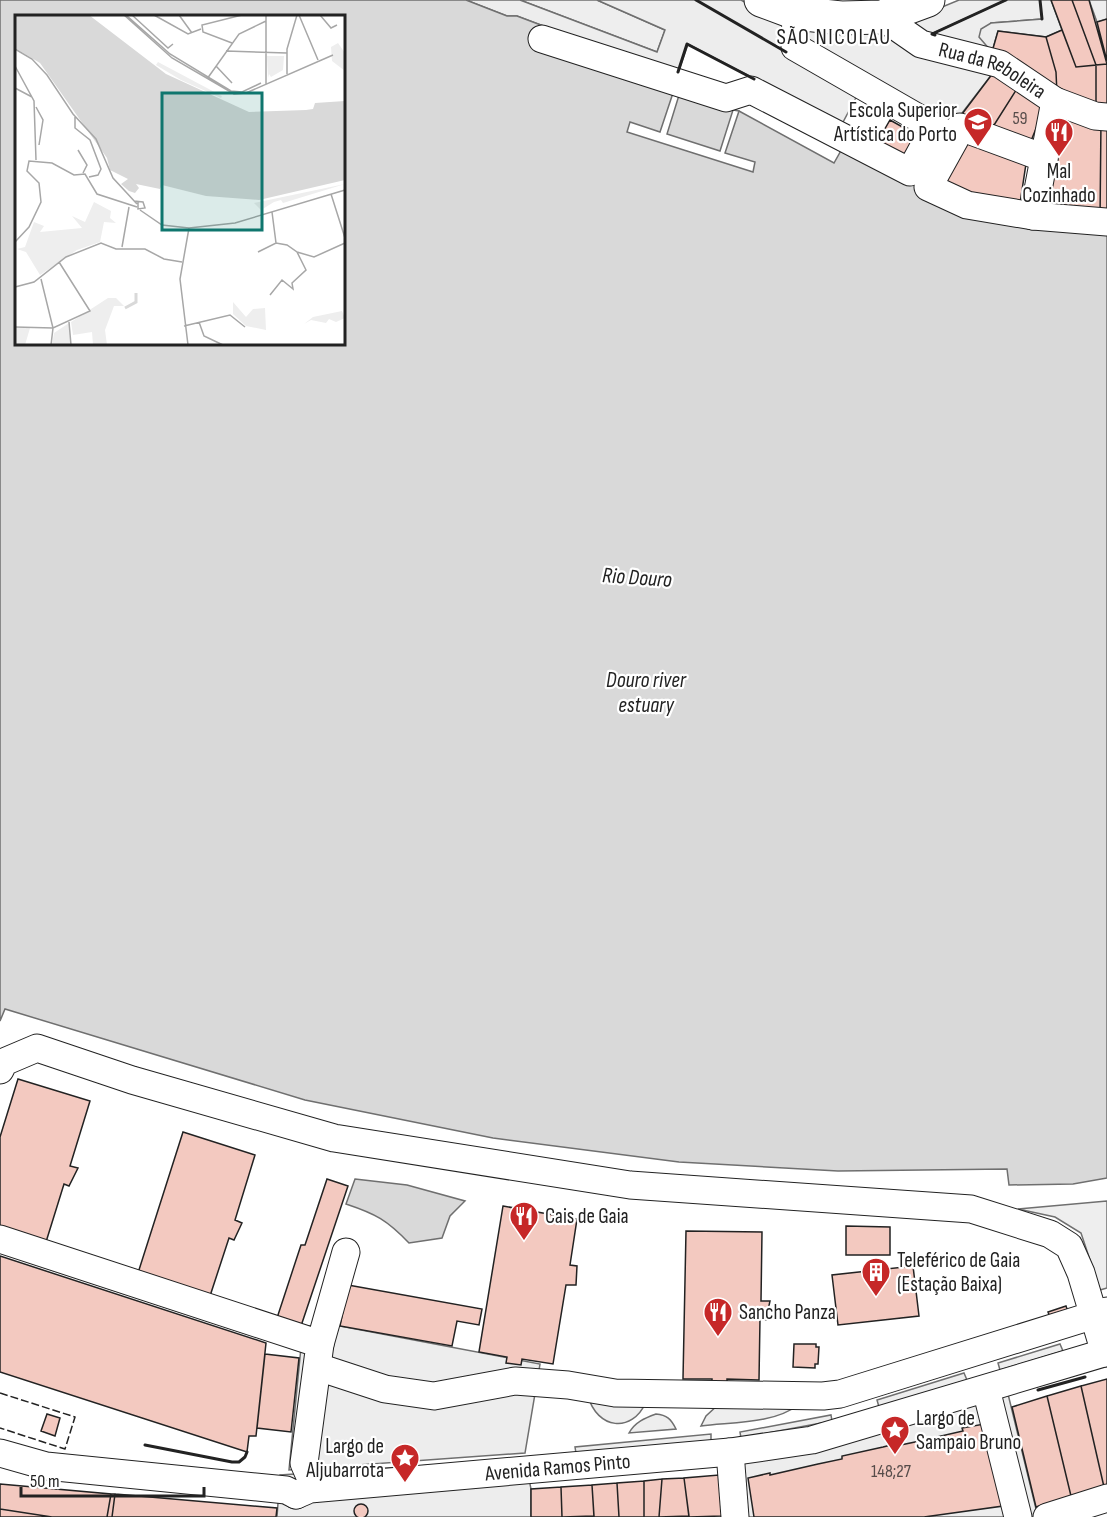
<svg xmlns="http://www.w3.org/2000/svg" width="1107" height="1517" viewBox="0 0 1107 1517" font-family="'Sofia Sans Condensed',sans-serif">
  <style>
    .green { fill: #eee; stroke: #6f6f6f; stroke-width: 1.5 }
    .parking { fill: #ededed; stroke: #6f6f6f; stroke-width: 1.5 }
    .water { fill: #d9d9d9; stroke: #6f6f6f; stroke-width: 1.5; fill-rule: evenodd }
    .pier { fill: #fff; stroke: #6f6f6f; stroke-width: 1.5 }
    .building { fill: #f3c9c0; stroke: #222; stroke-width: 1.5 }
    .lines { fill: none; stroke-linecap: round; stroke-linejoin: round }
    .minor-casing { stroke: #222; stroke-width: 29 }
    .major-casing { stroke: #222; stroke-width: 35 }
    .minor { stroke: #fff; stroke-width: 27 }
    .major { stroke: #fff; stroke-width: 33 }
    .fence { stroke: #222; stroke-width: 1.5; stroke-dasharray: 8 3; stroke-linecap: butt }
    .wall { stroke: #222; stroke-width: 3 }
    .labels { text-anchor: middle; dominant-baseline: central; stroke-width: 4.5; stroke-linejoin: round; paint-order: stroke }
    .number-label { font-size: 18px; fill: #564c4a }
    .street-label { font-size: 21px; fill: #222; stroke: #fff }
    .poi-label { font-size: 21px; fill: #222; stroke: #fff; text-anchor: start }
    .neighbourhood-label { font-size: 22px; letter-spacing: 1.5px; fill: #222; stroke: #fff }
    .water-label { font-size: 22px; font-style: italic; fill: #222; stroke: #fff }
    .inset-river { fill: none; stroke: #d9d9d9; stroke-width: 3 }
    .inset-road { fill: none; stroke: #a7a7a7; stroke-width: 1.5 }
    .view { fill: #0f766e; fill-opacity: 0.15; stroke: #0f766e; stroke-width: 3 }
    .inset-edge { fill: none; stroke: #222; stroke-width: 3 }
  </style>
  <rect width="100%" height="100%" fill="#fff"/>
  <path class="green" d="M520 0H597L665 30 657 52Z
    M1006 0H1040L1042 19 991 23 992 52 932 34Z
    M1089 0H1107V19L1097 22Z
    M1107 1201V1288L1100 1290 1081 1233 1055 1217 1018 1209Z
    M1060 1344 1063 1351 1000 1370 998 1363Z
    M964 1373 967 1380 879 1407 877 1400Z
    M588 1396 646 1402C632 1434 597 1429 588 1396Z
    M719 1404 798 1405C774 1424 731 1422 701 1426L706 1416Z
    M656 1414C667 1415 671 1419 676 1429L629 1433C635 1422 645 1418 656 1414Z
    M831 1415 832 1421 741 1438 740 1432Z
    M711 1434V1441L576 1453 575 1447Z"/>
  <path class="parking" d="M466 0H520L657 52 665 30 597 0H741L768 15 918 17 959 0H1006L933 33 991 51 979 37 981 29 991 23 1042 19 1040 0H1051L1062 30 1046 37 998 31 992 52 996 69 949 130 858 94 842 124 688 44 678 73 599 47 517 16H507Z
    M301 1326H340L540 1364 525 1453 289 1470 302 1337Z
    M1008 1394 1038 1517H722L718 1464Z
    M525 1459 531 1489V1517H277L280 1475Z"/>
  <path class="water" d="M0 0H466L507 16H517L599 47 592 66 739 111 834 163 843 147 922 188 1107 226V1178L1073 1184 1009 1185 1007 1169 838 1171 679 1162 493 1138 305 1100 5 1009 0 1021ZM16 16H344V344H16Z
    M355 1179 407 1185 465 1201 450 1216 442 1238 409 1243C387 1220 376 1214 346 1204Z"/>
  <path class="pier" d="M674 90 680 92 667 134 720 151 733 110 739 111 725 153 755 162 753 172 627 132 630 122 660 132Z"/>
  <path class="building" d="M1051 0H1072L1096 65 1076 67Z
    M1072 0H1089L1107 64 1096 65Z
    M1107 19V61L1097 22Z
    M1062 30 1076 67 1096 65V112L1057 94 1056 72 1046 37Z
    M998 31 1046 37 1056 72 1057 94 992 52Z
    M1107 64V113L1096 112V65Z
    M996 69 1020 84 989 133 1027 157 1019 210 938 188 953 126Z
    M1020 84 1047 102 1028 148 989 133Z
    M1060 107 1101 120 1100 219 1044 214Z
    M890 120 924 139 910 164 875 146Z
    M1101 120 1107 121V219H1100Z
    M18 1079 90 1101 70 1166 78 1168 69 1186 64 1184 46 1242 0 1228V1137Z
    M183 1132 255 1155 235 1220 242 1223 234 1240 229 1238 210 1296 138 1273Z
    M327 1179 348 1186 301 1326 277 1318 301 1245H305Z
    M503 1206 577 1219 570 1265 577 1266 576 1285H566L553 1364 522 1359 521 1365 506 1363 507 1357 479 1352Z
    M846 1226 890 1227V1255H846Z
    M686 1231 762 1232 761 1301H770L766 1320 760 1319 759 1380 727 1379V1385H712V1379H683Z
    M0 1256 266 1343 256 1436H249L247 1452 0 1372Z
    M913 1266 919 1316 838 1325 832 1275Z
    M348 1285 482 1309 479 1325 457 1321 452 1346 340 1326Z
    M1066 1306 1069 1315 1051 1320 1048 1312Z
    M794 1344H816V1347H819L818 1364H815V1368L793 1367Z
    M265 1354 299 1358 291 1432 257 1428Z
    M1107 1379V1486L1104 1487 1081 1386Z
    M1081 1386 1104 1487 1071 1496 1047 1396Z
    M1047 1396 1071 1496 1036 1507 1012 1407Z
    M47 1414 60 1418 55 1436 41 1431Z
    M984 1424 1003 1506 924 1517H754L748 1478 770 1473V1475L818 1464 842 1459V1456L883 1447 891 1445V1447L915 1442 963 1431 962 1428Z
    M719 1475 722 1516 689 1517 684 1478Z
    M684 1478 689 1516 659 1517 662 1479Z
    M662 1479 659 1517H644V1481Z
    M644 1481V1517H619L617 1483Z
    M617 1483 619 1517H594L592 1485Z
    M0 1484 111 1494 107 1517H52L0 1509Z
    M592 1485 594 1516 562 1517 561 1487Z
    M561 1487 562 1517H531V1489Z
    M111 1494H115L112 1517H107Z
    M115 1494 127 1495 277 1508 276 1517H112Z
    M354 1511a7 7 0 1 1 14 0a7 7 0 1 1-14 0Z
    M0 1509 52 1517H0Z"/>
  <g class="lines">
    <g class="minor-casing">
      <g id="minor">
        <path d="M796 13 795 47 955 139 935 175"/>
        <path id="s1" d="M882 17 921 44 1000 64 1055 101 1095 116 1107 117"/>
        <path d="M542 39 726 98 751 90 910 172 934 128"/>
        <path d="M960 127 1044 158"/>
        <path d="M928 187 967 205 1033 216 1107 222"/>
        <path d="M1033 216 1055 101"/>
        <path d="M0 1070 4 1062 37 1048 132 1080 334 1138 630 1185 971 1209 1050 1234 1069 1246 1081 1273 1105 1353"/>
        <path d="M0 1239 320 1344 304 1463 315 1488"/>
        <path d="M320 1344 346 1252"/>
        <path d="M318 1367 385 1389 434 1396 515 1381 568 1385 615 1393 823 1396 840 1394 1107 1311"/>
        <path d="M986 1389 1018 1517"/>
        <path d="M730 1452 735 1517"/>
        <path d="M0 1453 46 1466 286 1490 296 1495"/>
        <path id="s2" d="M296 1495 310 1489 730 1452 812 1440 1107 1352"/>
        <path d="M1047 1517 1107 1498"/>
      </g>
    </g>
    <g class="major-casing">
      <path id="major" d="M761 0 796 13 841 18 882 17 928 0"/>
    </g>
    <use href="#minor" class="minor"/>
    <use href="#major" class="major"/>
    <path class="fence" d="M0 1393 75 1417 65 1449 0 1428"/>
    <path class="wall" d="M696 0 786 52
      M1040 0 1042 19
      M935 35 932 34 1006 0
      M678 72 687 44 754 79
      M1038 1390 1085 1377
      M145 1445 232 1462H239L245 1457 247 1452"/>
  </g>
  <defs>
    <g id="university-pin" transform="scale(1.5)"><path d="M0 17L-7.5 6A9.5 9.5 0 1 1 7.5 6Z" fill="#c62828" stroke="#fff"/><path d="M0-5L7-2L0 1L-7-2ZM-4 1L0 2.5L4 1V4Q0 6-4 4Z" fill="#fff"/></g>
    <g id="restaurant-pin" transform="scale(1.5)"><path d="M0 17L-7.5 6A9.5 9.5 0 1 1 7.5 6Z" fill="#c62828" stroke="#fff"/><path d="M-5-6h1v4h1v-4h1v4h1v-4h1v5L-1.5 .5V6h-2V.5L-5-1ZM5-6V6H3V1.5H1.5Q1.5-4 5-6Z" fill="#fff"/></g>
    <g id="building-pin" transform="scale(1.5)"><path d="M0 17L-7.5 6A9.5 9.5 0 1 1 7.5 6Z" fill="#c62828" stroke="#fff"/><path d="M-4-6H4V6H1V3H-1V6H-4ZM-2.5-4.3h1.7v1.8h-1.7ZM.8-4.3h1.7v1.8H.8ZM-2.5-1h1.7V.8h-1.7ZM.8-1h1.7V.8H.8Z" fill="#fff"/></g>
    <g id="sight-pin" transform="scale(1.5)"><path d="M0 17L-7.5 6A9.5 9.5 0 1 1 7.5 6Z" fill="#c62828" stroke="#fff"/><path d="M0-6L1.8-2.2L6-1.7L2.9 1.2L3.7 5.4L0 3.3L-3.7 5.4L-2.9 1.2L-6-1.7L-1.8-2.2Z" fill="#fff"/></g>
  </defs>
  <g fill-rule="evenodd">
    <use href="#university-pin" x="978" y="122"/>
    <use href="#restaurant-pin" x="1059" y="132"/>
    <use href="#restaurant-pin" x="524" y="1216"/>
    <use href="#building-pin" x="876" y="1272"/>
    <use href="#restaurant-pin" x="718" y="1312"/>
    <use href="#sight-pin" x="895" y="1430"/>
    <use href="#sight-pin" x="405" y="1458"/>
  </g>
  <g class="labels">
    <g class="number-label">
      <text x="1020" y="118">59</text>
      <text x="891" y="1471">148;27</text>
    </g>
    <g class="street-label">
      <text stroke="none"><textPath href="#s1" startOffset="124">Rua da Reboleira</textPath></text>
      <text stroke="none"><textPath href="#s2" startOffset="264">Avenida Ramos Pinto</textPath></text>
    </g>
    <g class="poi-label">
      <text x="957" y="110" text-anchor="end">Escola Superior<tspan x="957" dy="24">Artística do Porto</tspan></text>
      <text x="1059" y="171" text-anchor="middle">Mal<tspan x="1059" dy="24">Cozinhado</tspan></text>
      <text x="545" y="1216">Cais de Gaia</text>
      <text x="897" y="1260">Teleférico de Gaia<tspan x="897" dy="24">(Estação Baixa)</tspan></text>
      <text x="739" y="1312">Sancho Panza</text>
      <text x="916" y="1418">Largo de<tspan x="916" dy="24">Sampaio Bruno</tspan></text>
      <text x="384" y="1446" text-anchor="end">Largo de<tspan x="384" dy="24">Aljubarrota</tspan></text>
    </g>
    <g class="neighbourhood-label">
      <text x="834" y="37">SÃO NICOLAU</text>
    </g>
    <g class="water-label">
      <text transform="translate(637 578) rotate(4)">Rio Douro</text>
      <text x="646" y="680">Douro river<tspan x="646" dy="25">estuary</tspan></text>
    </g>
  </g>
  <g transform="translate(15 15)">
    <rect width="330" height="330" fill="#fff"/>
    <path d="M323 28 330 38V56L317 46 316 32ZM252 41H269L268 55 256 62 254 59 253 63ZM143 47 207 81 206 83 166 65 141 50ZM330 169 268 188 266 185 259 187 246 195 239 188ZM79 187 96 196 95 203 101 208 89 207 85 227 62 235 25 260 11 237 2 234 10 232 19 207 29 211 25 217 67 213 57 201 70 207ZM93 283H101L109 291H99L90 315 92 330H78L77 317 58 320 56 307ZM218 287 231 302 238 294 250 293 251 315 231 311 218 299ZM327 296 330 303 321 307 314 304 311 308 296 305 289 309 298 302ZM54 308 56 330H37L39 318ZM0 313H15L10 330H0Z" fill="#eee"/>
    <path d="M0 0H74L151 59 234 97 291 95 298 94 300 88 330 86V165L244 185 191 181 147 170 145 174 121 169 124 173 120 178 114 176 106 169 113 164 95 155 92 143 25 48 0 33Z" fill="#d9d9d9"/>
    <path class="inset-river" d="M110 293 121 287V278"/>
    <path class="inset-road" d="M109 0 157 43 219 79 231 78 318 40M111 0 155 39 216 76 227 77 246 68M117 0 153 33 158 29M139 0 173 19 186 14M164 0 177 18M284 0 303 45M305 0 316 13 322 10M217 28 188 17 187 10 227 0M0 34 17 44 32 60 58 99 81 124 98 163 122 189M211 36 272 38M0 51 19 86 21 145M201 51 217 68M272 59V34L282 0M192 64 224 19 251 6M251 69V0M0 73 17 82M21 92 28 105 24 130M60 102V113L75 125 86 154 83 160 74 162M63 135 72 150 68 158M316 179 330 223M119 186 128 187 130 193 123 194V187M125 195 147 210 174 213 220 208 330 175M257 197 261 228M0 227 14 212 26 187 24 168 12 156 14 146 37 148 59 160 70 159 82 179 122 192M107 232 114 192M243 237 261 228 272 230 282 237 291 255 277 268 278 274 267 265 255 280M282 237 299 242 330 228M26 264 38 313 36 330M0 272 19 267 51 242 86 228 101 234H130L149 244 167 247M54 307 56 330M184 307 189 321 208 330M169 311 215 300 230 312M0 312 38 313 75 296 44 247M173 330 165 264 174 213"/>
    <path class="view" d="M147 78H247V215H147Z"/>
    <rect width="330" height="330" class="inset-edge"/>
  </g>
  <path d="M21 1487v9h183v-9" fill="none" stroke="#222222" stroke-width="3"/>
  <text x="30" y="1487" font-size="18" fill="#222222" stroke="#ffffff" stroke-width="4.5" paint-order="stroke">50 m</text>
</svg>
